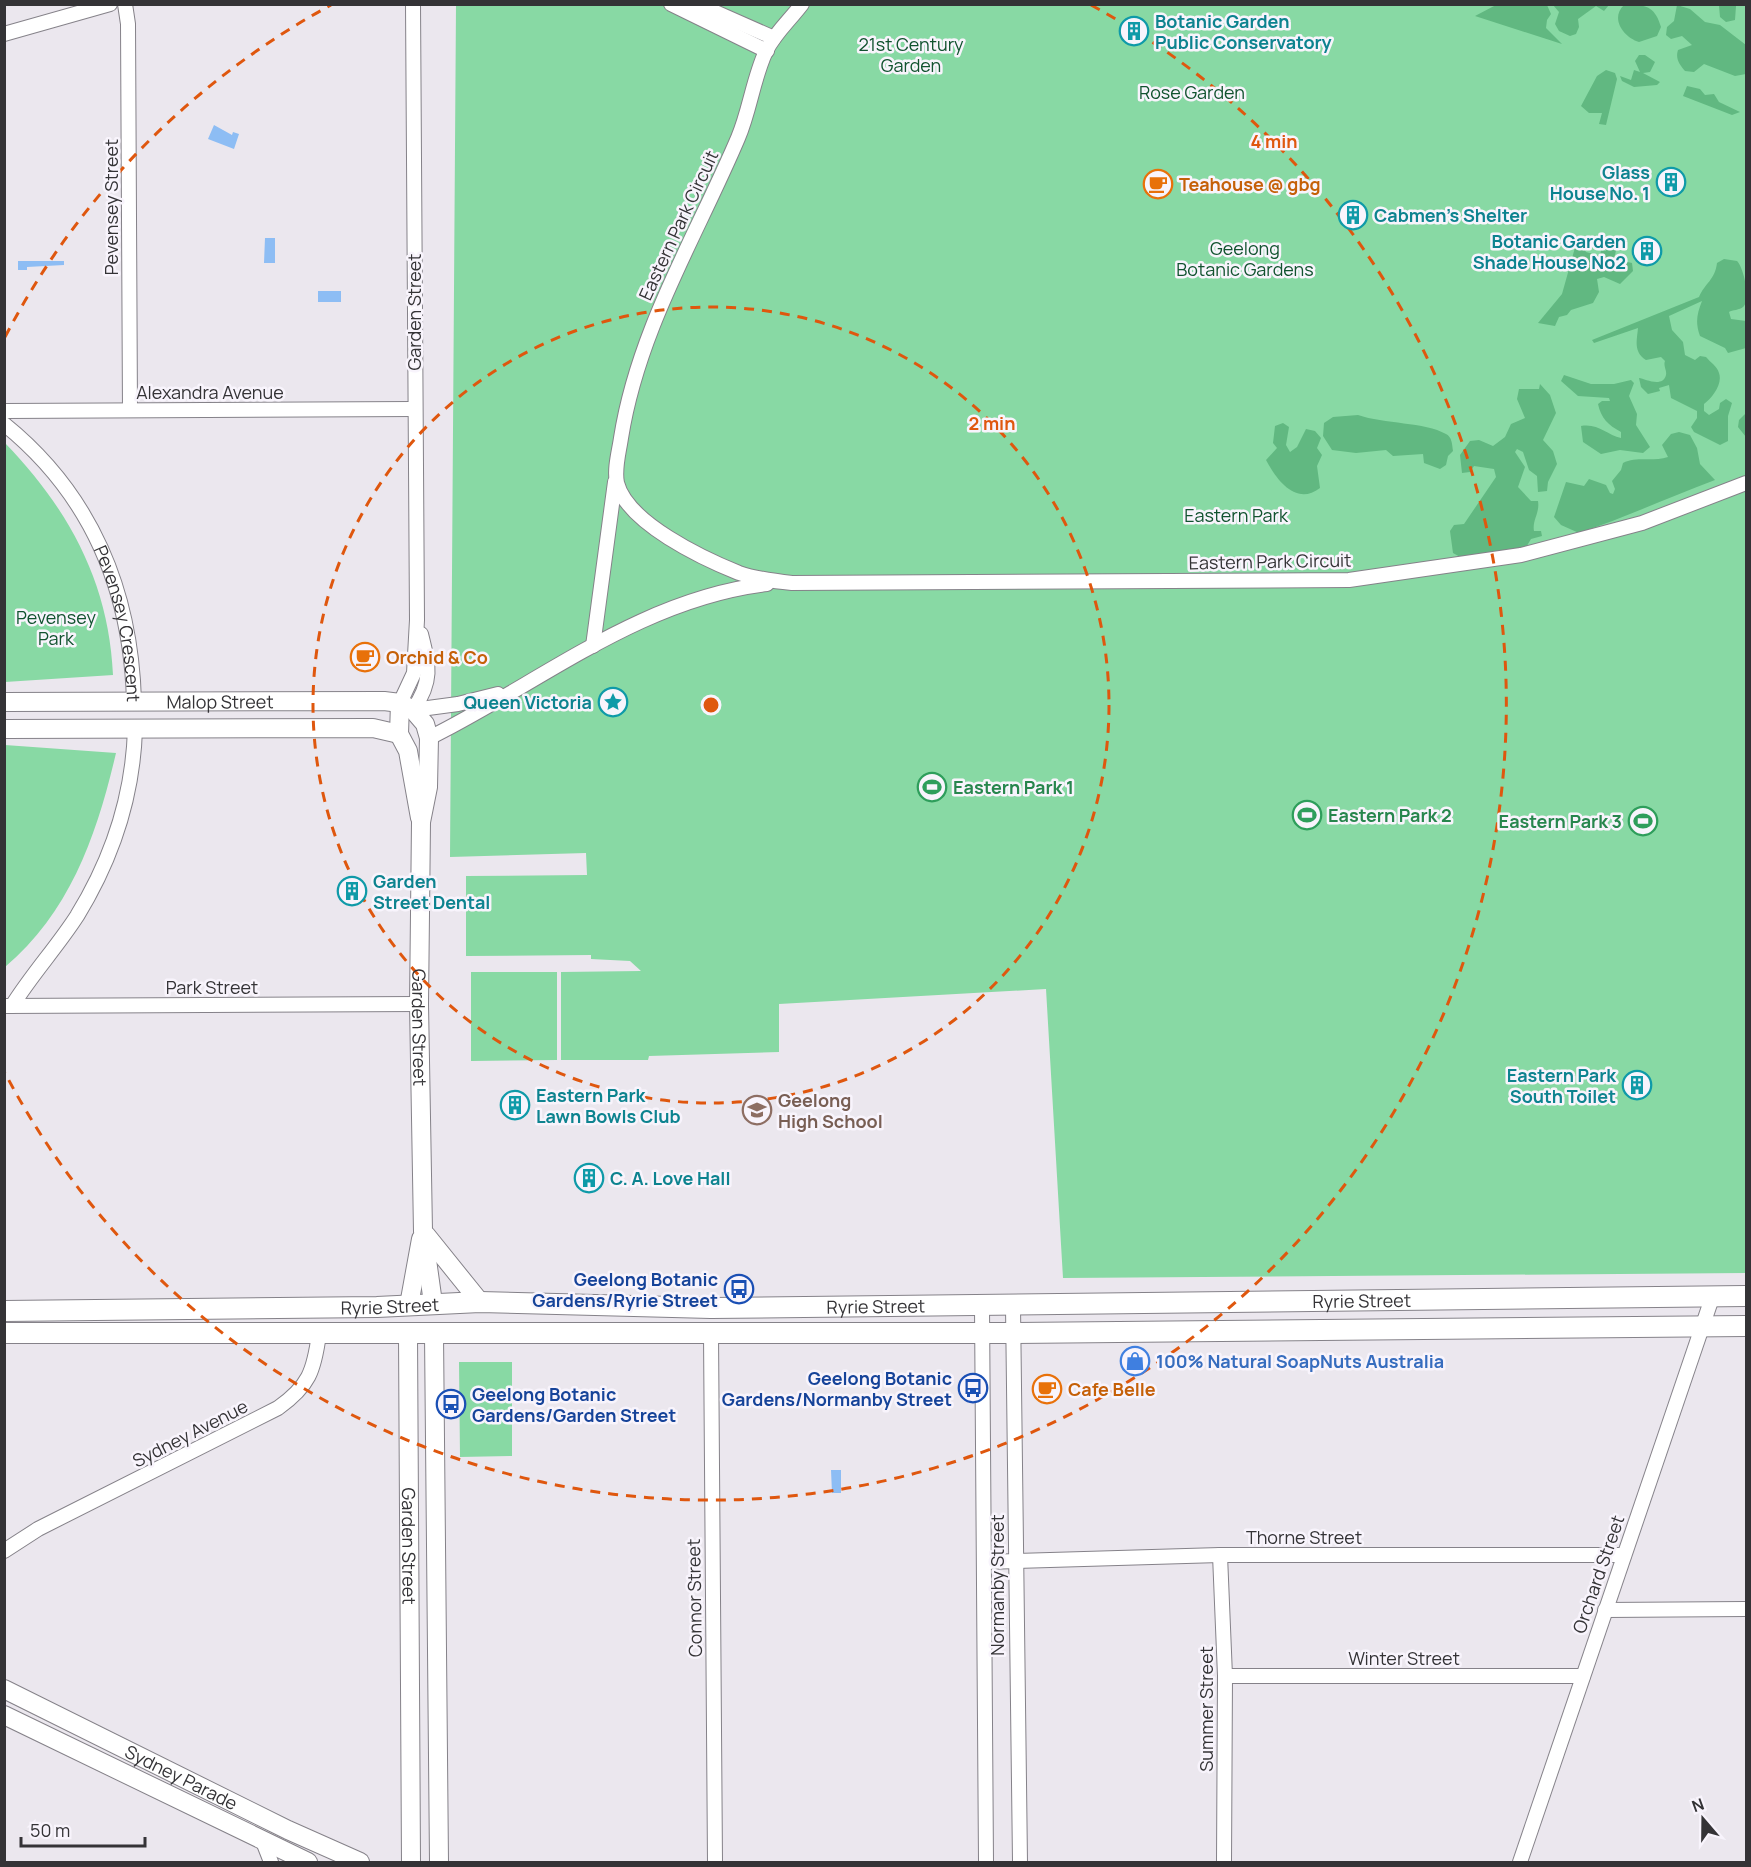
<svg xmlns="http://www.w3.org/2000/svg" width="1751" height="1867" viewBox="0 0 1751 1867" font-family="Manrope,sans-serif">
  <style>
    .green { fill: #88d9a4 }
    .forest { fill: #61b881 }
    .water { fill: #8dbdf4 }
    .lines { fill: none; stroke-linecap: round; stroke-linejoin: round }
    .minor-casing { stroke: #858289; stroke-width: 16 }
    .tertiary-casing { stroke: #858289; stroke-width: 20 }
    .secondary-casing { stroke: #858289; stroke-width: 22 }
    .minor { stroke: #fff; stroke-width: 14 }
    .tertiary { stroke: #fff; stroke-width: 18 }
    .secondary { stroke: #fff; stroke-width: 20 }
    .ring { fill: none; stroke: #df570e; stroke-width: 3; stroke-dasharray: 10 8 }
    .labels { text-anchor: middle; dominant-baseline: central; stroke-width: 5; stroke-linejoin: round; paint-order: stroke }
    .culture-label { font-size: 18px; font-weight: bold; fill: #0d838f; stroke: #f8f4fc; text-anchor: start }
    .park-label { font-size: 18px; fill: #11532f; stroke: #f8f4fc }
    .food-label { font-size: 18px; font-weight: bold; fill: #c56008; stroke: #f8f4fc; text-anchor: start }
    .street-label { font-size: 18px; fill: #343336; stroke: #f8f4fc }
    .leisure-label { font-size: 18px; font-weight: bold; fill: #27864d; stroke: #f8f4fc; text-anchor: start }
    .education-label { font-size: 18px; font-weight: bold; fill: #785e54; stroke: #f8f4fc; text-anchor: start }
    .transit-label { font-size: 18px; font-weight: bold; fill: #164399; stroke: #f8f4fc; text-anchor: end }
    .shop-label { font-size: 18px; font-weight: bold; fill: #366cbe; stroke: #f8f4fc; text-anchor: start }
    .centre { fill: #df570e; stroke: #f8f4fc; stroke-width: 3 }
    .ring-label { font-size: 18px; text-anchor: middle; font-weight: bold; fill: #df570e; stroke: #f8f4fc; stroke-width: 5; stroke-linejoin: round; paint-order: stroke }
  </style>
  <rect width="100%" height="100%" fill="#ebe7ee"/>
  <path class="green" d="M456 5H1746V1273L1063 1278 1046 989 779 1004V1052L649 1056 648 1060H561V972L641 971 630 961 591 959V955L466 956V876L587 875 586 853 450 857Z
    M5 443C69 509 109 583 113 675L5 682Z
    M5 745 116 753C97 834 71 911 5 967Z
    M471 972H557V1060L471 1061Z
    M459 1362H512V1456L460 1457Z"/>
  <path class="forest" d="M1496 5H1547L1551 14 1547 20 1546 28 1562 44 1475 16Z
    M1553 5V4L1609 5 1604 11 1596 6 1578 19 1579 27 1576 34 1570 36 1559 31 1555 24 1559 12Z
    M1624 5C1645 4 1655 6 1661 27L1657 36 1639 42C1623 37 1610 18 1624 5Z
    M1677 5 1690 9 1705 22 1720 25 1746 45V74L1735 76 1704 64 1694 72 1685 71C1680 65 1675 59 1678 50L1692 45 1682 36 1671 39 1666 35 1667 27 1674 21Z
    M1734 5 1736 6 1735 20 1726 22 1720 17 1719 6Z
    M1639 55H1645L1655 62 1650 72 1643 73 1660 82 1657 85 1634 87 1622 81 1620 76 1631 80 1634 70 1640 72 1635 61Z
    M1606 70 1615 73 1617 79 1606 125 1599 124 1602 113H1589L1581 106 1597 76Z
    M1687 86 1700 89 1705 95 1714 94 1719 102 1740 112 1732 115 1683 96Z
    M1608 242H1618L1614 259 1632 263 1633 271 1620 284 1604 277 1597 279 1599 292 1593 303 1571 310 1567 315 1559 317 1555 326 1538 323 1562 294 1576 244 1582 245 1586 252 1600 256 1601 250 1606 251Z
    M1724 259 1737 261C1744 268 1751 300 1743 307 1740 310 1732 310 1729 312L1731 319 1746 321V348L1728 353 1725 348 1700 336C1695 322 1697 314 1702 301L1669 316 1672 330 1683 342 1685 355 1695 360 1700 356 1706 357C1710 362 1717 366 1719 373 1723 384 1712 398 1704 404V411L1709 415 1719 409 1720 403 1726 399 1732 403 1728 416V441L1720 445 1694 432 1691 427 1697 418V411L1671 398 1669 385 1659 388 1660 391 1648 394 1641 387 1639 378C1645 379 1663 388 1666 375 1667 370 1663 366 1665 361L1661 357 1646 360C1633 352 1637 340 1638 328L1594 343 1592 340 1699 297C1705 283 1715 280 1717 263Z
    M1564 375 1591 384H1614L1631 380 1634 383 1629 396 1637 414 1636 425 1650 447 1643 453 1620 450 1601 454 1583 442 1581 426C1598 423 1607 435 1621 438V432C1608 425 1601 418 1598 404L1602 401H1610L1609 398 1578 396 1561 381Z
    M1540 384 1550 395 1556 413 1543 440 1553 451 1557 464 1548 482 1547 491 1538 492 1537 476 1529 470 1523 452 1517 449 1515 452 1525 467 1518 487 1531 501H1538C1540 513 1532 520 1534 531H1541L1542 536 1531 539 1525 549 1462 558 1453 553 1450 531 1454 525 1464 524 1496 477 1494 469 1474 466 1470 472 1462 473 1460 455 1470 441 1479 440 1493 446 1505 437 1511 424 1525 418 1517 399 1519 389H1539Z
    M1746 413V437L1738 427 1739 420Z
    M1358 415C1384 424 1425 422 1446 434 1452 437 1452 444 1453 451L1448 456 1446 465 1440 469 1424 463 1423 454 1393 456 1386 450 1356 453 1332 450 1323 436 1324 423 1333 417Z
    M1283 423 1289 427 1286 445 1290 452 1297 447 1306 429 1315 431 1321 438 1317 448 1322 455 1317 466 1320 488C1296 507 1276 479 1266 460L1277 448 1273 443 1275 426Z
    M1679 432 1690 435 1697 448 1700 464 1715 480C1670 497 1626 517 1579 533L1561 525 1554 517 1566 482 1584 486 1589 479 1606 485 1610 493 1613 494 1615 489 1612 481 1621 470 1623 463C1636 456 1653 462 1668 457L1662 445 1671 434Z"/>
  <path class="water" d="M214 125 232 135 233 132 239 134 234 149 208 139Z
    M265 238H275V263H264Z
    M18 261H64V265L27 267V270H18Z
    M318 291H341V302H318Z
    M831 1470H841V1493H832Z"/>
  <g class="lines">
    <g class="minor-casing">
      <g id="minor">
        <path d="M125 4 128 24 130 410"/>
        <path d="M671 4 767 51"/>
        <path d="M697 4 774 38"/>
        <path d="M802 4C790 20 775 33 766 51 753 79 750 110 738 138 696 237 638 330 621 438 619 452 614 469 617 483 627 523 704 559 739 573 756 579 774 581 792 583L1349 580 1521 555 1642 523 1746 483"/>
        <path d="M4 34 110 4"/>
        <path d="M4 411 415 409"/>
        <path id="s1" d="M4 424C92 495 131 592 134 701"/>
        <path d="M593 646 615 482"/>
        <path d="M400 703 414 673 417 620 413 4"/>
        <path d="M413 710 458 704 498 694"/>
        <path d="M413 710C433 681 429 666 421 634"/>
        <path d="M429 738C540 683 640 599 767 584"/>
        <path d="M4 1006 419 1004"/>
        <path d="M12 1006C32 974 57 947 77 916 112 859 133 796 135 729"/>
        <path d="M982 1307 986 1862"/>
        <path d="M1013 1307 1020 1862"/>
        <path d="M711 1334 715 1862"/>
        <path d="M4 1551 38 1529 278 1408C309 1386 314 1371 319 1334"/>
        <path d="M1220 1555 1225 1676 1224 1862"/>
        <path d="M984 1562 1220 1555H1624"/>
        <path d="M1605 1610 1746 1609"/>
        <path d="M1225 1676H1583"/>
        <path d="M262 1839 271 1862"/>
        <path d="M1520 1862 1712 1298"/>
      </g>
    </g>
    <g class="tertiary-casing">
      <g id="tertiary">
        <path id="s2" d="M4 702 384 701 400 703 413 710 425 724 429 738 428 787 421 822 419 1004 423 1231 433 1303"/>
        <path d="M400 703 399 734 408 751 420 818"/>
        <path d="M4 729 373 728 399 734"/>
        <path d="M426 1235 480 1302"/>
        <path d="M409 1305 421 1239"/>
        <path id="s3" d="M408 1334 411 1862"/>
        <path d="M434 1334 439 1862"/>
        <path id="s4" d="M4 1689 288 1830 360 1862"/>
        <path d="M4 1715 308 1862"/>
      </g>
    </g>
    <g class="secondary-casing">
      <g id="secondary">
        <path id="s5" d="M4 1311 377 1307 480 1302 711 1308 1746 1296"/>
        <path d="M4 1333H1014L1746 1326"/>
      </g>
    </g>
    <use href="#minor" class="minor"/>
    <use href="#tertiary" class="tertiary"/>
    <use href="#secondary" class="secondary"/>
  </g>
  <g class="ring">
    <circle cx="711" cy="705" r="398"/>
    <path d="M5 337A796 796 0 0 1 331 5M1091 5A796 796 0 1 1 5 1073"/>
  </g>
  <defs>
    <g id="building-ring" transform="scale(1.5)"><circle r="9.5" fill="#f8f4fc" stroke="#0f9aa8" stroke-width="1.5"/><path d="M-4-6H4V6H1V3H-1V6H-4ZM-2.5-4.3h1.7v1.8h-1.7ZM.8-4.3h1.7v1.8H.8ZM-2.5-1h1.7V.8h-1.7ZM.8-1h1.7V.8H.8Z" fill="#0f9aa8"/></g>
    <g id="cafe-ring" transform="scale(1.5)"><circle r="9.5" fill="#f8f4fc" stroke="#e8710a" stroke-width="1.5"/><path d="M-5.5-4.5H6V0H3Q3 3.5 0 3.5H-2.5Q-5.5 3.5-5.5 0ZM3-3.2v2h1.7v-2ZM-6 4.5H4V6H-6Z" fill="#e8710a"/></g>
    <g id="sight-ring" transform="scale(1.5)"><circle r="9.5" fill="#f8f4fc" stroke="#0f9aa8" stroke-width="1.5"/><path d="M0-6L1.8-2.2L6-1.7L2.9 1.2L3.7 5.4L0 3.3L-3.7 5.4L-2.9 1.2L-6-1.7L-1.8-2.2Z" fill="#0f9aa8"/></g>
    <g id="stadium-ring" transform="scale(1.5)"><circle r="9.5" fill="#f8f4fc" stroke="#2e9e5b" stroke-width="1.5"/><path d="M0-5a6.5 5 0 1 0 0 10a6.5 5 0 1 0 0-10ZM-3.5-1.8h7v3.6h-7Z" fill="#2e9e5b"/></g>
    <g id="school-ring" transform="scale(1.5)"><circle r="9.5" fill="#f8f4fc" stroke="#8d6e63" stroke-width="1.5"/><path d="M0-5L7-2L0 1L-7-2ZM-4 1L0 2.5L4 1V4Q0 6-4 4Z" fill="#8d6e63"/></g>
    <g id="bus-ring" transform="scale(1.5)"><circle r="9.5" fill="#f8f4fc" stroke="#1a4fb4" stroke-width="1.5"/><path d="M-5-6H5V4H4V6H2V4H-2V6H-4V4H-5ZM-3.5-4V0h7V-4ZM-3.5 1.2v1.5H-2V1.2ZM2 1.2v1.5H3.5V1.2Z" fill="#1a4fb4"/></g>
    <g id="shop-ring" transform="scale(1.5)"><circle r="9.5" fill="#f8f4fc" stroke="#3f7fe0" stroke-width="1.5"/><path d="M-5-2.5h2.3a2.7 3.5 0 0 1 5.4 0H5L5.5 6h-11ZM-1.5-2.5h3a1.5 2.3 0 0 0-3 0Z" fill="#3f7fe0"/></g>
  </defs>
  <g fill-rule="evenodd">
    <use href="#building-ring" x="1134" y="31"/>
    <use href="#building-ring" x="1671" y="182"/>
    <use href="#cafe-ring" x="1158" y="184"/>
    <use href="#building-ring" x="1353" y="215"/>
    <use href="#building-ring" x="1647" y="251"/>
    <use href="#cafe-ring" x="365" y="657"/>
    <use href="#sight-ring" x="613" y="702"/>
    <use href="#stadium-ring" x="932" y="787"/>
    <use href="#stadium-ring" x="1307" y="815"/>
    <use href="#stadium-ring" x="1643" y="821"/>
    <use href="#building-ring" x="352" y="891"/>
    <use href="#building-ring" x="1637" y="1085"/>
    <use href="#building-ring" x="515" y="1105"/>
    <use href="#school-ring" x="757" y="1110"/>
    <use href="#building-ring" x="589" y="1178"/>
    <use href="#bus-ring" x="739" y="1289"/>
    <use href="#shop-ring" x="1135" y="1361"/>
    <use href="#bus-ring" x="973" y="1388"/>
    <use href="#cafe-ring" x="1047" y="1389"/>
    <use href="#bus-ring" x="451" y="1404"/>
  </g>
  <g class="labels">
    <g class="culture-label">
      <text x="1155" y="21">Botanic Garden<tspan x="1155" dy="21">Public Conservatory</tspan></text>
      <text x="1650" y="172" text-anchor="end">Glass<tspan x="1650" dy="21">House No. 1</tspan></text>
      <text x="1374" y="215">Cabmen's Shelter</text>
      <text x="1626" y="241" text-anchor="end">Botanic Garden<tspan x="1626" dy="21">Shade House No2</tspan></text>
      <text x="592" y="702" text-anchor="end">Queen Victoria</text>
      <text x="373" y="881">Garden<tspan x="373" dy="21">Street Dental</tspan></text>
      <text x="1616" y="1075" text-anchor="end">Eastern Park<tspan x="1616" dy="21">South Toilet</tspan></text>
      <text x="536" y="1095">Eastern Park<tspan x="536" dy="21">Lawn Bowls Club</tspan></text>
      <text x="610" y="1178">C. A. Love Hall</text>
    </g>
    <g class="park-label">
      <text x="911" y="44">21st Century<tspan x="911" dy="21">Garden</tspan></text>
      <text x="1192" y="92">Rose Garden</text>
      <text x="1245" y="248">Geelong<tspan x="1245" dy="21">Botanic Gardens</tspan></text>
      <text x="1236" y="515">Eastern Park</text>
      <text x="56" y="617">Pevensey<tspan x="56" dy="21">Park</tspan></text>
    </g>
    <g class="food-label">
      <text x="1179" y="184">Teahouse @ gbg</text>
      <text x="386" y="657">Orchid &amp; Co</text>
      <text x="1068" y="1389">Cafe Belle</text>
    </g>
    <g class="street-label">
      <text transform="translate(111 207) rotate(-90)">Pevensey Street</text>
      <text transform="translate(678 225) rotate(-65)">Eastern Park Circuit</text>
      <text transform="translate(414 312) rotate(-90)">Garden Street</text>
      <text x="210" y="392">Alexandra Avenue</text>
      <text transform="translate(1270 561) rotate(-1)">Eastern Park Circuit</text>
      <text stroke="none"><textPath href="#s1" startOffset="237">Pevensey Crescent</textPath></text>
      <text stroke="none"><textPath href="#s2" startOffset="216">Malop Street</textPath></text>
      <text x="212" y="987">Park Street</text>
      <text stroke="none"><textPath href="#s2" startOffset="734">Garden Street</textPath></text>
      <text stroke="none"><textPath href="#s5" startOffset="1358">Ryrie Street</textPath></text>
      <text stroke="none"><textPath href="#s5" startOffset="386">Ryrie Street</textPath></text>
      <text stroke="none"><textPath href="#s5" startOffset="872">Ryrie Street</textPath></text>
      <text transform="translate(190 1433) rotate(-27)">Sydney Avenue</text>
      <text x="1304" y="1537">Thorne Street</text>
      <text stroke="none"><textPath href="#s3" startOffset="212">Garden Street</textPath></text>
      <text transform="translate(1598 1574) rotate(-71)">Orchard Street</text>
      <text transform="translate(997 1585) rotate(-90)">Normanby Street</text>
      <text transform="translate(694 1598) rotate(-91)">Connor Street</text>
      <text x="1404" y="1658">Winter Street</text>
      <text transform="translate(1206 1709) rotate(-90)">Summer Street</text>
      <text stroke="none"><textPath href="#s4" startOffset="198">Sydney Parade</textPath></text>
    </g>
    <g class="leisure-label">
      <text x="953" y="787">Eastern Park 1</text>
      <text x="1328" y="815">Eastern Park 2</text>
      <text x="1622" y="821" text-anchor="end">Eastern Park 3</text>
    </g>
    <g class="education-label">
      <text x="778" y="1100">Geelong<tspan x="778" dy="21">High School</tspan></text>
    </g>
    <g class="transit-label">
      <text x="718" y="1279">Geelong Botanic<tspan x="718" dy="21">Gardens/Ryrie Street</tspan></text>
      <text x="952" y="1378">Geelong Botanic<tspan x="952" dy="21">Gardens/Normanby Street</tspan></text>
      <text x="472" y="1394" text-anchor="start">Geelong Botanic<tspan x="472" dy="21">Gardens/Garden Street</tspan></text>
    </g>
    <g class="shop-label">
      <text x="1156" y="1361">100% Natural SoapNuts Australia</text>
    </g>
  </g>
  <circle cx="711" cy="705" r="9" class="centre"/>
  <g class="ring-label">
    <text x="1274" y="148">4 min</text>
    <text x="992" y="430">2 min</text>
  </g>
  <rect width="1751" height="1867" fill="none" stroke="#343336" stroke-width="12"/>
  <g transform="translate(1703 1819) rotate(340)" stroke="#f8f4fc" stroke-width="4.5" paint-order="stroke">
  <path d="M0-4.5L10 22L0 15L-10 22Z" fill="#343336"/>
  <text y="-9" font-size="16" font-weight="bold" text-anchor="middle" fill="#343336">N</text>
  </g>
  <path d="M21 1837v9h124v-9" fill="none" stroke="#343336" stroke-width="3"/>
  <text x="30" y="1837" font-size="18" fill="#343336" stroke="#f8f4fc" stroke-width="4.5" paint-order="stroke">50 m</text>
</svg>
